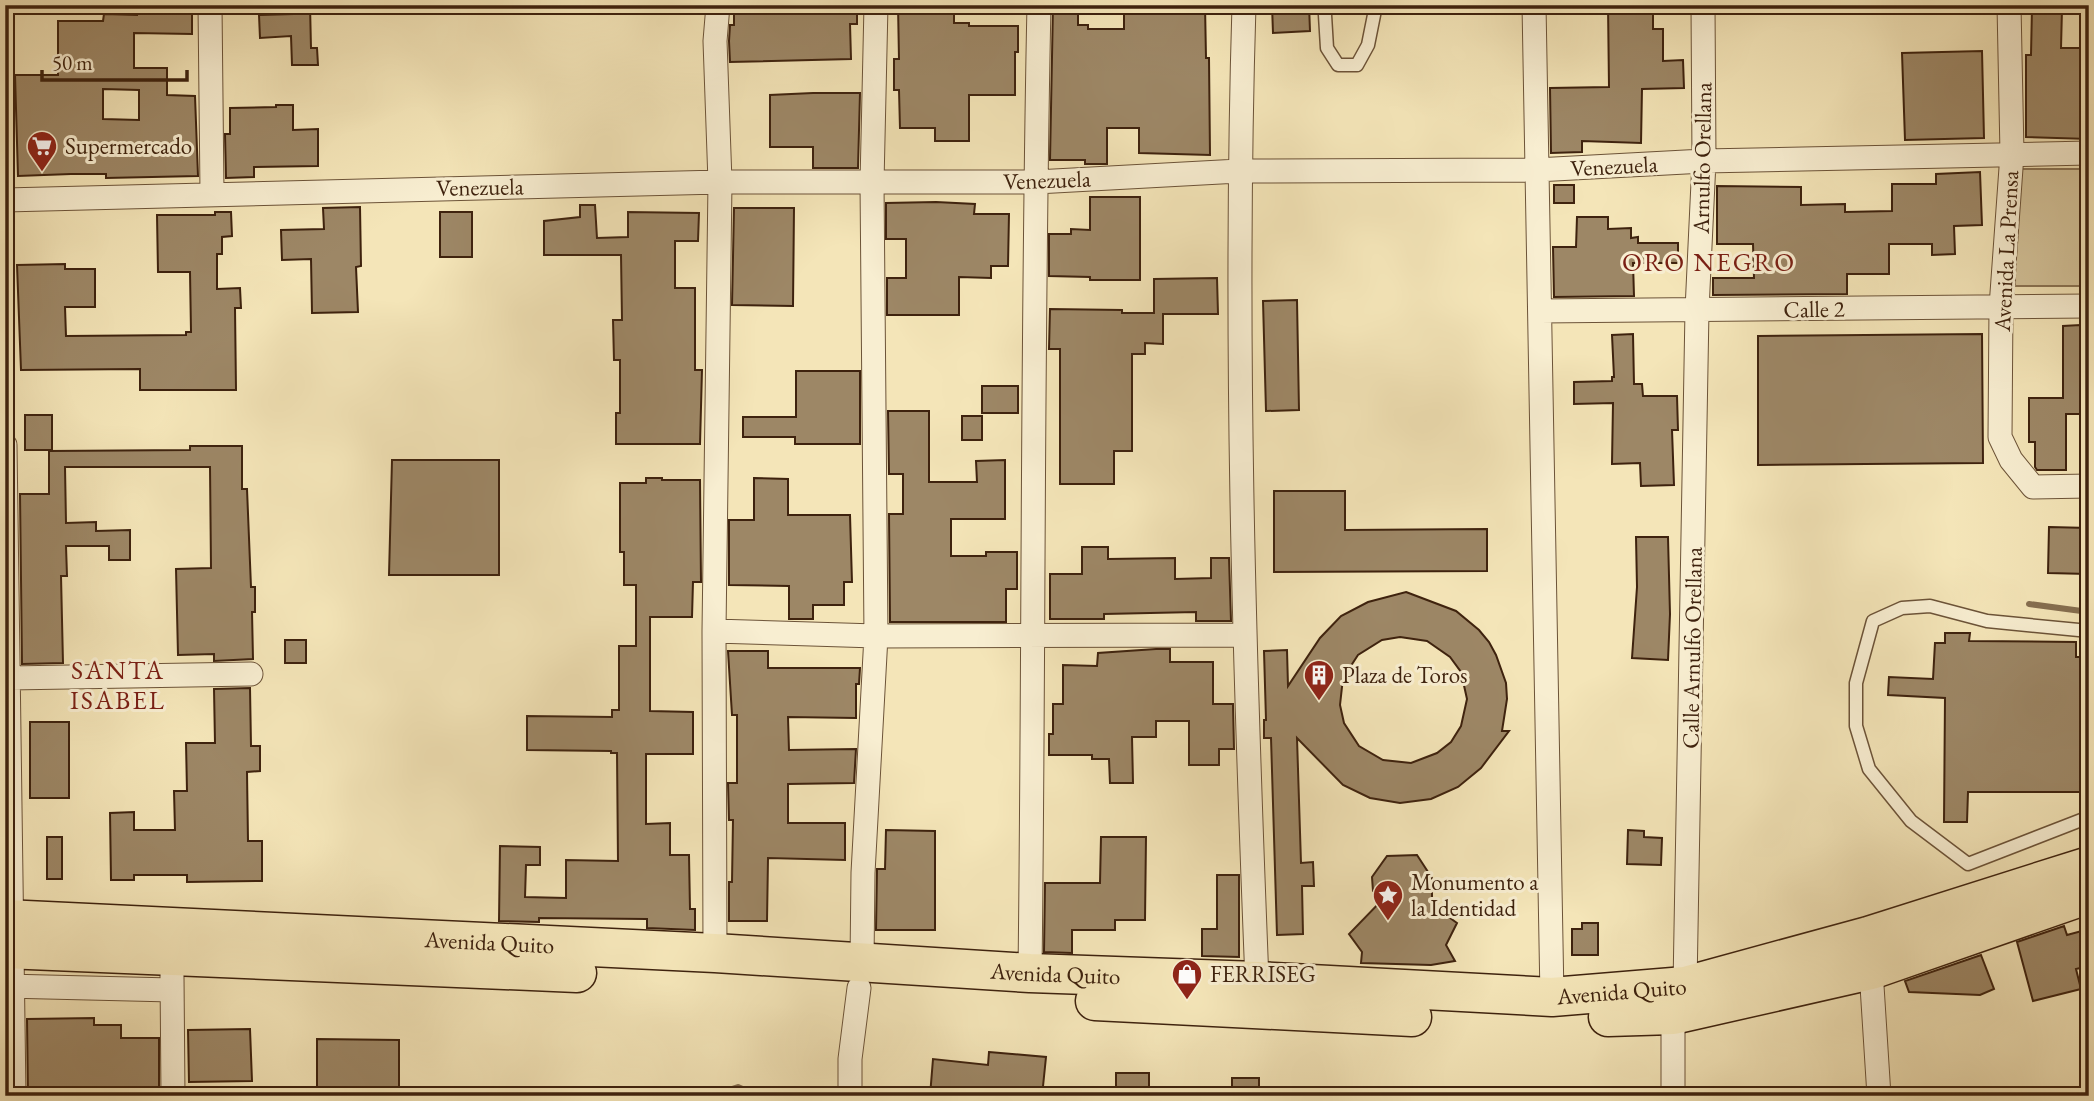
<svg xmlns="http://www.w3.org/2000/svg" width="2094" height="1101" viewBox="0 0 2094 1101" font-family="'EB Garamond',serif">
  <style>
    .green { fill: #d5c49b; stroke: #8a7354; stroke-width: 2 }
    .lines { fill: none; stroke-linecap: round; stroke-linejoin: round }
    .stream { stroke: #866f51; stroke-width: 6 }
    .building { fill: #9d8766; stroke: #3e220e; stroke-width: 2; fill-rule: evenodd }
    .lane-casing { stroke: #6c5338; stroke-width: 15 }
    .street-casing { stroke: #6c5338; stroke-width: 25 }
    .highway-casing { stroke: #3e220e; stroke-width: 41 }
    .lane { stroke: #f8eed1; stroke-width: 12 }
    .street { stroke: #f8eed1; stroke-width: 23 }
    .highway { stroke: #f4e5b8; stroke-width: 38 }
    .labels { text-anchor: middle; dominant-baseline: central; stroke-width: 6; stroke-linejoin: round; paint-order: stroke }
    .poi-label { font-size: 23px; fill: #3e220e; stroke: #f8eed1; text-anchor: start }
    .street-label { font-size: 23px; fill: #3e220e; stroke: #f8eed1 }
    .quarter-label { font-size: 26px; letter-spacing: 2px; fill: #7a1f14; stroke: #f8eed1 }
  </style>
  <rect width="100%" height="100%" fill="#f4e5b8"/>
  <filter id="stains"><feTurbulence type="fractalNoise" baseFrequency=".00286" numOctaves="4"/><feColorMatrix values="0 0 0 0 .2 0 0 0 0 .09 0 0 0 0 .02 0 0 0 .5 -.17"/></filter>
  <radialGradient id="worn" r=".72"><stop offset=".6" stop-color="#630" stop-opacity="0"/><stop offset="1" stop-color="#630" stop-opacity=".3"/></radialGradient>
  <path class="green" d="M2016 169H2089V286H2015Z"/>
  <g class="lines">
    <path class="stream" d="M2029 604 2089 612
      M711 1096 738 1087 758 1096"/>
  </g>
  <path class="building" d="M146 5H192V34L134 33V68H167V95L195 96 198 176 106 178V174H71L18 176 15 75H58V21H103L104 14 137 15V12H146ZM103 89 139 90V120L103 119Z
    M293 5H310L311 48H317L318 65H292L291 36 260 38 259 15 293 14Z
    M734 5H857V24H850L851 59 730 62 729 41 730 25H734Z
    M898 5H954V23H969V26H1018V52H1015V95H969V141H935V128H900L899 90H894V59H899Z
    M1053 5H1078V25H1088V29H1124V5H1205L1206 58H1209L1210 155 1139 153V128H1107V164H1085V160H1050Z
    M1272 5H1309L1310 31 1273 33Z
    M1608 5H1653V29H1663V61L1683 60 1684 88 1642 89 1641 143 1582 141V152L1551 153 1550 88 1609 87Z
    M2032 8 2062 9 2061 48H2089V139L2026 137V55H2031Z
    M1982 51 1984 138 1905 140 1902 53Z
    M813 93H860L858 168H813V147H770V95Z
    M276 105H293V130L318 129V166L254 167V177L226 178 225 134H230V108L276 107Z
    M1980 172 1982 225 1954 226 1955 254 1932 255V244H1889V274H1847V294L1713 295V278H1754L1753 244H1717V186L1801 187V205L1845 204V212L1892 211V184H1936V174Z
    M1554 185H1574V203H1554Z
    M1090 197H1140V280H1090V277L1049 276V234H1071V229L1090 230Z
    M936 202 975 204 974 214H1009L1008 266H991V278L959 277V315H887V278H906V239H886V203Z
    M580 205H595L597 238 628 237V212L699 213 698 241H675V288H695V370H702L700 444H616V413H620V360H614L613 320H622L621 255H544V221L580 217Z
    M360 207 361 266 356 267 358 312 312 313 311 259 282 260 281 230 324 229 323 208Z
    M734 208H794L793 306 732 305Z
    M215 212H231L232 236 222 237V254H217V289L240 288 241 308H235L236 390H140V369L21 370 17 265 65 264V269H95V307H65L66 336 186 335V332H191L190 272H158L157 215H215Z
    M440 212H472V257H440Z
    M1577 217H1608V229L1631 228V238L1638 237V243H1678V263H1633L1634 296 1554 297 1553 247H1576Z
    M1217 278 1218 314H1163V344L1145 343V354H1132V451H1114V484H1060V349H1049L1050 309 1122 310V313H1154V279Z
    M1297 300 1299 410 1266 411 1263 301Z
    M2080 325V374H2089V414H2066V470H2037L2035 467V442H2029V398H2063V326Z
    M1633 334 1634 384H1642L1643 396H1677L1678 430H1672L1674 485 1641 486 1640 463 1612 464 1613 403 1574 404V382L1612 381V377H1614L1612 335Z
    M1982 334 1983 463 1758 465V336Z
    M796 371H860V444H795V437H743V417H796Z
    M982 386H1018V413H982Z
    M888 411H929V482H977L976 461 1005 460V519H951V556H986V552H1017V589H1006V622H890L889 514H903V474H889Z
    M25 415H52V450H25Z
    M962 416H982V440H962Z
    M190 446H242V489H247L251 587H255V612H252L253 659 214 661V654L178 655 176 569 211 568 210 467H65L66 523 96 522V531L130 530V560H109V546H66L67 576H61L63 663 22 664 20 494H49V451L190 450Z
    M392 460H499V575H389Z
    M646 478H662V480H700L701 582H693L692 617H650V711L693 712V754H646V824L670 823V855H689L690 909H695V930L647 928V919L539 918V922L499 921 500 846 540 847V865H526L525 897 566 898V860L618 861 617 753H611V751L527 750V716L612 717V710H619V646H636V585H624V552H620V483H646Z
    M754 478 788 479V515H850L852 582H844V605H813V619H789V586L729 585V520H754Z
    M1274 491H1345V530L1487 529V571L1274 572Z
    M2049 527 2089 528 2088 574 2048 573Z
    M1636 537H1668L1670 614 1668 660 1632 658 1637 587Z
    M1082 547H1108V559L1175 558V579L1211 578V558H1229L1231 621H1196V612L1104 614V619H1050V574H1082Z
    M1406 592 1456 611 1479 630 1489 642 1496 655 1506 683 1507 699 1502 731H1509L1481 768 1458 787 1431 799 1400 803 1370 798 1343 785 1297 738 1301 863 1313 862 1314 886H1302L1303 934 1277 935 1271 738H1264V720H1266L1264 651 1287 650 1288 686 1320 638 1341 616 1368 602ZM1400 637 1427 641 1450 657 1461 672 1467 699 1461 726 1451 742 1437 753 1411 763 1383 760 1359 746 1344 723 1340 705 1343 678 1358 655 1382 640Z
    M1945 633H1970L1969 641 2076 642V657H2089V792H1968L1967 822H1944L1945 698 1888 695 1889 677 1933 679 1935 643H1945Z
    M285 640H306V663H285Z
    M1156 649H1170V662H1213V704H1233L1234 749H1219V765H1189V721H1156V737H1132L1133 783H1110L1109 759H1092V755H1049V734H1053V704H1063V665L1097 666 1098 653Z
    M728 651H768V668H860L859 684H856V718L788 717 789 750 856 749 854 783 788 784V823H845V860L768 858 767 921H729V882H732L733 820H729L728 783H737V715H732Z
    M250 688 251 746H260V771L247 772 248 841H262V881L187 882V875H134V880H111L110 813 134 812V830H175L174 791H187L186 743H215L214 689Z
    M30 722H69V798H30Z
    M886 830 935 831V930H876L877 869H885Z
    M1628 830 1644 831V837L1662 838 1661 865 1627 864Z
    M47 837H62V879H47Z
    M1101 837H1146L1145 920H1115V930H1072V953L1044 952 1045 883H1100Z
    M1417 855 1432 878V905L1457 923 1446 945 1455 961 1431 965 1361 963 1362 952 1349 934 1387 895 1373 891 1372 877 1387 856Z
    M1217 875H1239V957L1202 956V929H1217Z
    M1582 923H1598V955H1572V929H1582Z
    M2064 926 2067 935 2089 929V966L2076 969 2081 989 2033 1001 2017 942Z
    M1981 955 1994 989 1980 995 1909 992 1905 981Z
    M94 1018V1025H121V1038H159V1096H28L27 1019Z
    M250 1029 252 1081 189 1082 188 1030Z
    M317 1039 399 1040V1096H317Z
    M989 1052 1046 1057 1042 1096H930L933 1059 988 1065Z
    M1116 1073H1149V1096H1116Z
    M1232 1078H1259V1096H1232Z"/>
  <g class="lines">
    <g class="lane-casing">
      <path id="lane" d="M1327 5 1325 15 1327 48 1338 65H1357L1368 45 1376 5
        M2089 631 1987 621 1930 606 1902 608 1873 621 1856 683V726L1869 769 1911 821 1968 864 2089 817"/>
    </g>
    <g class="street-casing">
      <path id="street" d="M210 5 212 193
        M1244 5C1234 330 1244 656 1257 981
        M1534 5 1552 997
        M2009 5 2012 154 2001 307 2000 437 2011 460 2033 487 2089 486
        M5 200 720 182H1036L1239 171 1536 170 1704 161 2089 153
        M1540 311 2089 306
        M5 445 14 1096
        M714 631 876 636 1245 635
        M9 678 251 674
        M715 953 714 631 720 182 715 41 718 5
        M862 961 863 873 876 636 872 183 876 5
        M1871 970 1879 1096
        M1030 973C1034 651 1032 328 1039 5
        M172 976 173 1096
        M5 986 172 990
        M1685 986 1697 310 1704 161 1703 5
        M1673 1015V1096
        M850 1096V1059L859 988"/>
    </g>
    <g class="highway-casing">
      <g id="highway">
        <path id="s1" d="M5 919 715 953 1030 973 1257 981 1552 997 1685 986 1868 936 2089 866"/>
        <path d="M5 949 577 973"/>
        <path d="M1095 1001 1412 1017"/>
        <path d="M1608 1017 1673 1015 1871 970 2089 894"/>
      </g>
    </g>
    <use href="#lane" class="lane"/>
    <use href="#street" class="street"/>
    <use href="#highway" class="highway"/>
  </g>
  <defs>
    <g id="supermarket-pin" transform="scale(1.575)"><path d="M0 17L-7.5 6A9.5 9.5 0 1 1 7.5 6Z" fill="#8f2418" stroke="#f8eed1"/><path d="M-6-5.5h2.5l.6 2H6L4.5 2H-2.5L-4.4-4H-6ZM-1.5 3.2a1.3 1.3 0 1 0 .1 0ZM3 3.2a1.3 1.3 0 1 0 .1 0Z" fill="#fff"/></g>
    <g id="building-pin" transform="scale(1.575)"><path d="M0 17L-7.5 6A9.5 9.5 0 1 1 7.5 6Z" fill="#8f2418" stroke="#f8eed1"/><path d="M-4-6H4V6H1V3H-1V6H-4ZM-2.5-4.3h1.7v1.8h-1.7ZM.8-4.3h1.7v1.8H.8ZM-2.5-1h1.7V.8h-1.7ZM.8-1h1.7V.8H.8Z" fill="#fff"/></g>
    <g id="sight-pin" transform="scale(1.575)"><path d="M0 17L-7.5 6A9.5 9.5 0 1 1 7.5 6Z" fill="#8f2418" stroke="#f8eed1"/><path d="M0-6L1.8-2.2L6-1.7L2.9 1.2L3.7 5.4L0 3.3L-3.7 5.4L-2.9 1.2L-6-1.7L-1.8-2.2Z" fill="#fff"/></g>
    <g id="shop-pin" transform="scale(1.575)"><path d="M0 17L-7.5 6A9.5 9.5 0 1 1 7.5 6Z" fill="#8f2418" stroke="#f8eed1"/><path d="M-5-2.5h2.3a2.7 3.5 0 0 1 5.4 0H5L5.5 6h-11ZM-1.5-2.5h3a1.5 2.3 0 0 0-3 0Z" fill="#fff"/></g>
  </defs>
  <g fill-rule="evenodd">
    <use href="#supermarket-pin" x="42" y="146"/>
    <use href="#building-pin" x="1319" y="675"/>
    <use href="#sight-pin" x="1388" y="895"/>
    <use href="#shop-pin" x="1187" y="974"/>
  </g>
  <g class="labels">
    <g class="poi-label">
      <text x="65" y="146">Supermercado</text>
      <text x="1342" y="675">Plaza de Toros</text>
      <text x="1411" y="882">Monumento a<tspan x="1411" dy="26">la Identidad</tspan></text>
      <text x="1210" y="974">FERRISEG</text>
    </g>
    <g class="street-label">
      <text transform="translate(1702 158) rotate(-89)">Arnulfo Orellana</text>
      <text transform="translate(1614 166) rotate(-3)">Venezuela</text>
      <text transform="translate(1047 180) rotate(-2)">Venezuela</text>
      <text transform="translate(480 187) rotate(-1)">Venezuela</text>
      <text transform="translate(2006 251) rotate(-87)">Avenida La Prensa</text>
      <text transform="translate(1814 309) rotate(-1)">Calle 2</text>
      <text transform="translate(1692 648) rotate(-89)">Calle Arnulfo Orellana</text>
      <text stroke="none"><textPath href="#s1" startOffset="485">Avenida Quito</textPath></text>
      <text stroke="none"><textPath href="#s1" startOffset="1052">Avenida Quito</textPath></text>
      <text stroke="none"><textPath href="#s1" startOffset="1619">Avenida Quito</textPath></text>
    </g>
    <g class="quarter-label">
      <text x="1709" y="262">ORO NEGRO</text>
      <text x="118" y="670">SANTA<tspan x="118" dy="30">ISABEL</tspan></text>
    </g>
  </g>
  <rect width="2094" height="1101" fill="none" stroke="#f4e5b8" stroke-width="28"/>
  <rect x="7" y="7" width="2080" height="1087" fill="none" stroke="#3e220e" stroke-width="3.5"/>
  <rect x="14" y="14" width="2066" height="1073" fill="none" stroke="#3e220e" stroke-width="2"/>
  <path d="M42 70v10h145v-10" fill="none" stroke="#3e220e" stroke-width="3.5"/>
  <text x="52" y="70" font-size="21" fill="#3e220e" stroke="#f8eed1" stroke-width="5" paint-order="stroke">50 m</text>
  <rect width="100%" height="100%" filter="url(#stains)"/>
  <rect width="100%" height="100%" fill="url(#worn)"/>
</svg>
